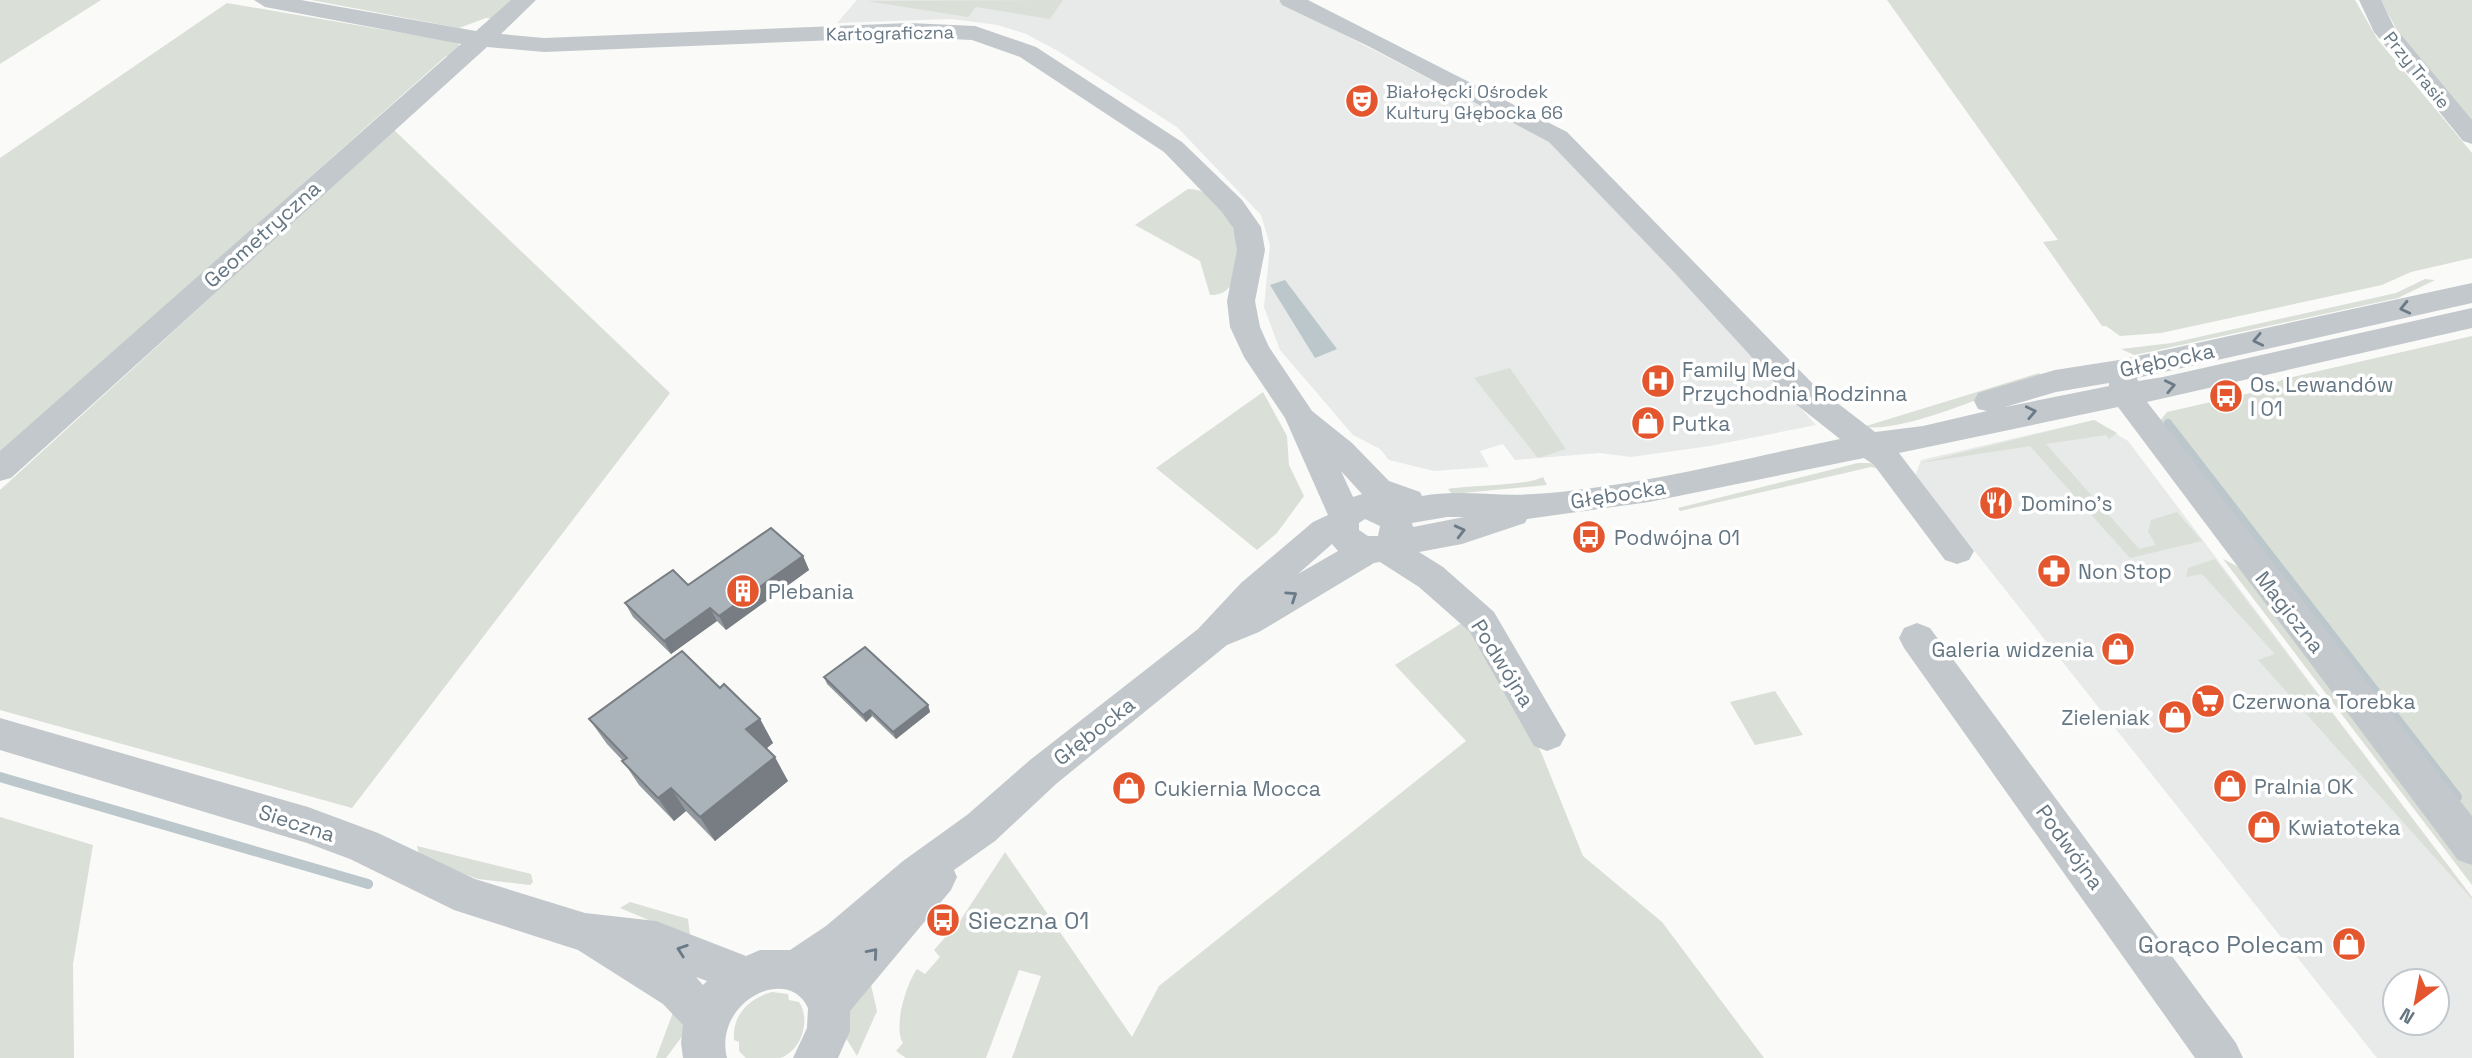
<svg xmlns="http://www.w3.org/2000/svg" width="2472" height="1058" viewBox="0 0 2472 1058" font-family="'Space Grotesk',sans-serif">
  <style>
    .built { fill: #e8e9e9; fill-rule: evenodd }
    .green { fill: #dadfd7 }
    .water { fill: #bbc7cb }
    .lines { fill: none; stroke-linecap: round; stroke-linejoin: round }
    .stream-far1 { stroke: #bbc7cb; stroke-width: 8 }
    .stream { stroke: #bbc7cb; stroke-width: 10 }
    .minor { fill: #c3c8cc; fill-rule: evenodd }
    .wall { fill: #929a9f }
    .shaded-wall { fill: #777d82 }
    .building { fill: #aab3b9; stroke: #777d82; stroke-width: 2 }
    .oneway { stroke: #6a7a87 }
    .labels { text-anchor: middle; dominant-baseline: central; stroke-width: 7; stroke-linejoin: round; paint-order: stroke }
    .far-street-label { font-size: 18px; fill: #657683; stroke: #fff }
    .far-poi-label { font-size: 18px; fill: #657683; stroke: #fff; text-anchor: start }
    .street-label { font-size: 21px; fill: #657683; stroke: #fff }
    .poi-label { font-size: 21px; fill: #657683; stroke: #fff; text-anchor: start }
    .near-poi-label { font-size: 24px; fill: #657683; stroke: #fff; text-anchor: start }
  </style>
  <rect width="100%" height="100%" fill="#fafaf8"/>
  <path class="built" d="M857 0H1277L1549 141 1722 320 1816 425 1710 446 1631 457 1600 453 1515 460 1503 444 1480 451 1489 467 1434 471 1389 460 1380 449 1353 435 1280 350 1264 307 1270 245 1261 215 1177 127 1058 51 1026 34 998 25 951 19 837 23Z
    M2094 420 2128 441 2472 897V1058H2377L1915 476 1921 460ZM2395 981H2437V1023H2395Z"/>
  <path class="green" d="M0 0H101L0 64Z
    M311 0H516L496 19 486 18 459 28Z
    M1063 0 1050 19 976 7 968 17 867 1Z
    M1887 0H2355L2378 40 2472 153V258L2411 272 2382 285 2161 333 2120 336 2106 326H2102L2043 242 2058 240Z
    M2380 0H2472V122L2403 40Z
    M227 3 449 41 458 43 460 47 452 57 446 56 0 453V158Z
    M394 130 670 393 352 808 0 710V490Z
    M1188 189C1239 187 1259 297 1210 295L1200 261 1135 225Z
    M2425 279 2435 280 2398 298 2144 353 2134 355 2121 349 2172 343 2396 293Z
    M2472 336V830L2160 421 2167 412 2255 392 2284 379Z
    M1510 368 1566 449 1538 458 1474 378Z
    M2039 373 2043 377C1995 389 1909 433 1863 427Z
    M1263 392 1287 436 1289 465 1304 496 1277 533 1257 550 1156 468Z
    M2094 420 2117 433 2109 439 2106 435 2046 444 2139 549 2156 545 2148 532 2151 520 2177 512 2202 541 2130 558 2030 446 1920 463Z
    M1858 463H1870L1885 470 1871 467 1680 511 1678 508Z
    M1543 477 1547 485 1452 494 1448 489C1472 485 1526 486 1543 477Z
    M2215 559 2472 897V899L2258 660 2275 654 2202 574 2186 577 2188 568Z
    M2223 559 2245 570 2472 865V885Z
    M1465 621 1541 752 1583 856 1662 922 1764 1058H1012L1041 976 1019 970 986 1058H906L896 1051 903 1043C893 1028 906 984 917 969L925 974 940 957 934 950 960 921 1005 852 1132 1037 1159 986 1466 741 1395 665Z
    M1775 691 1803 735 1755 745 1730 702Z
    M0 817 93 845 73 964 74 1058H0Z
    M417 846 531 874 533 882 530 885 478 879 420 858Z
    M630 902 688 919 690 934 689 937 620 908Z
    M871 985 877 1011 857 1056 844 1035 847 1013Z
    M772 992 788 994 789 1000 799 1002C811 1019 802 1051 780 1058 770 1058 756 1058 746 1058L739 1051V1042L734 1040C732 1015 749 998 772 992Z
    M675 1007 683 1015V1035L666 1058H656Z"/>
  <path class="water" d="M1285 280 1337 349 1315 358 1270 285Z"/>
  <g class="lines">
    <path class="stream-far1" d="M2168 423 2327 628"/>
    <path class="stream" d="M2325 627 2457 797
      M0 777 368 884"/>
    <path class="minor" d="M254 0H301L476 31 511 0H536L501 34 544 38 909 23 975 26 1036 47 1182 142 1242 200 1261 227 1265 250 1255 301 1260 327 1269 347 1312 411 1352 443 1389 481 1420 492 1422 496C1459 489 1496 497 1534 494 1637 487 1740 459 1840 439L1792 401 1673 271 1549 142 1368 46 1282 5 1279 0H1308L1567 132 1814 385 1875 432 1923 426 1987 411 1978 409 1974 401 1978 393 2055 370 2119 360 2472 283V303L2137 378 2138 381 2163 377 2472 308V328L2147 402 2472 816V865L2458 860 2118 407 1899 453 1974 551 1969 560 1957 564 1945 560 1874 465 1864 458 1649 502 1527 519 1525 523 1462 544 1419 552 1443 567 1494 612 1566 735 1560 746 1547 751 1534 746 1470 632 1419 587 1380 562 1374 563 1259 632 1227 645 1056 784 995 841 954 870 957 877 951 890 850 1011V1031L838 1058H793L807 1028 808 1008C788 964 713 1002 727 1058H683L681 1043 683 1025 663 1004 578 950 454 910 350 859 307 843 0 750V718L308 807 378 833 475 879 585 913 656 921 746 956 760 950H790L826 926 903 861 967 815 1030 760 1198 629 1241 583 1313 522 1328 515 1285 418 1244 357 1230 327 1227 301 1237 250 1233 228 1222 212 1164 152 1020 57 972 40 909 37 544 52 487 47 11 478 0 481V451L461 44 265 7ZM2109 383V386L2005 407 2056 392ZM1341 471 1362 494 1353 497ZM1447 517H1464L1413 527 1412 523ZM1365 519 1380 526 1378 536H1368L1359 530V523ZM1332 544 1338 551 1298 574ZM696 977 707 981 703 985Z
      M2359 0H2381L2393 25 2472 120V144L2463 141 2374 32Z
      M1917 623 1930 628 2236 1043 2243 1058H2195L1904 648 1899 638 1904 628Z"/>
  </g>
  <path class="wall" d="M803 556 809 570 726 630 717 621 671 654 633 617 625 603 688 585Z
    M824 677 928 705 930 712 896 739 872 716 866 722 827 684Z
    M589 719H760L773 743 766 749 788 781 715 841 686 811 674 821 639 785 623 761 607 744Z"/>
  <path class="shaded-wall" d="M803 556 809 570 726 630 719 616Z
    M710 608 717 621 671 654 664 641Z
    M928 705 930 712 896 739 893 732Z
    M870 710 872 716 866 722 863 715Z
    M760 719 773 743 759 754 746 729Z
    M775 757 788 781 715 841 700 817Z
    M671 788 686 811 674 821 658 798Z"/>
  <path class="building" d="M771 528 803 556 719 616 710 608 664 641 625 603 673 570 688 585Z
    M865 647 928 705 893 732 870 710 863 715 824 677Z
    M682 651 720 688 724 684 760 719 746 729 775 757 700 817 671 788 658 798 622 761 627 758 589 719Z"/>
  <defs><path id="oneway-chevron" d="M-2-3.5L2.5 0L-2 3.5" fill="none" stroke-width="1.6" stroke-linecap="round" stroke-linejoin="round" transform="scale(1.75)"/></defs>
  <g class="oneway">
    <use href="#oneway-chevron" transform="translate(2405 308) rotate(167)"/>
    <use href="#oneway-chevron" transform="translate(2258 340) rotate(168)"/>
    <use href="#oneway-chevron" transform="translate(2170 386) rotate(-12)"/>
    <use href="#oneway-chevron" transform="translate(2031 412) rotate(-12)"/>
    <use href="#oneway-chevron" transform="translate(1460 531) rotate(-14)"/>
    <use href="#oneway-chevron" transform="translate(1292 596) rotate(-34)"/>
    <use href="#oneway-chevron" transform="translate(682 950) rotate(-161)"/>
    <use href="#oneway-chevron" transform="translate(873 953) rotate(-49)"/>
  </g>
  <defs>
    <g id="theatre-disc" transform="scale(1.75)"><circle r="9.5" fill="#e4572e" stroke="#fff"/><path d="M-5-5.5Q0-4 5-5.5V0Q5 5 0 6Q-5 5-5 0ZM-3.3-2.5H-1v1.5H-3.3ZM1-2.5H3.3v1.5H1ZM-2.8 1Q0 5.5 2.8 1Z" fill="#fff"/></g>
    <g id="hospital-disc" transform="scale(1.75)"><circle r="9.5" fill="#e4572e" stroke="#fff"/><path d="M-5-5h3v3.5h4V-5h3V5h-3V1.5h-4V5h-3Z" fill="#fff"/></g>
    <g id="bus-disc" transform="scale(1.75)"><circle r="9.5" fill="#e4572e" stroke="#fff"/><path d="M-5-6H5V4H4V6H2V4H-2V6H-4V4H-5ZM-3.5-4V0h7V-4ZM-3.5 1.2v1.5H-2V1.2ZM2 1.2v1.5H3.5V1.2Z" fill="#fff"/></g>
    <g id="shop-disc" transform="scale(1.75)"><circle r="9.5" fill="#e4572e" stroke="#fff"/><path d="M-5-2.5h2.3a2.7 3.5 0 0 1 5.4 0H5L5.5 6h-11ZM-1.5-2.5h3a1.5 2.3 0 0 0-3 0Z" fill="#fff"/></g>
    <g id="restaurant-disc" transform="scale(1.75)"><circle r="9.5" fill="#e4572e" stroke="#fff"/><path d="M-5-6h1v4h1v-4h1v4h1v-4h1v5L-1.5 .5V6h-2V.5L-5-1ZM5-6V6H3V1.5H1.5Q1.5-4 5-6Z" fill="#fff"/></g>
    <g id="pharmacy-disc" transform="scale(1.75)"><circle r="9.5" fill="#e4572e" stroke="#fff"/><path d="M-2-6h4v4h4v4h-4v4h-4v-4h-4v-4h4Z" fill="#fff"/></g>
    <g id="building-disc" transform="scale(1.75)"><circle r="9.5" fill="#e4572e" stroke="#fff"/><path d="M-4-6H4V6H1V3H-1V6H-4ZM-2.5-4.3h1.7v1.8h-1.7ZM.8-4.3h1.7v1.8H.8ZM-2.5-1h1.7V.8h-1.7ZM.8-1h1.7V.8H.8Z" fill="#fff"/></g>
    <g id="supermarket-disc" transform="scale(1.75)"><circle r="9.5" fill="#e4572e" stroke="#fff"/><path d="M-6-5.5h2.5l.6 2H6L4.5 2H-2.5L-4.4-4H-6ZM-1.5 3.2a1.3 1.3 0 1 0 .1 0ZM3 3.2a1.3 1.3 0 1 0 .1 0Z" fill="#fff"/></g>
  </defs>
  <g fill-rule="evenodd">
    <use href="#theatre-disc" x="1362" y="101"/>
    <use href="#hospital-disc" x="1658" y="381"/>
    <use href="#bus-disc" x="2226" y="396"/>
    <use href="#shop-disc" x="1648" y="423"/>
    <use href="#restaurant-disc" x="1996" y="503"/>
    <use href="#bus-disc" x="1589" y="537"/>
    <use href="#pharmacy-disc" x="2054" y="571"/>
    <use href="#building-disc" x="743" y="591"/>
    <use href="#shop-disc" x="2118" y="649"/>
    <use href="#supermarket-disc" x="2208" y="701"/>
    <use href="#shop-disc" x="2175" y="717"/>
    <use href="#shop-disc" x="2230" y="786"/>
    <use href="#shop-disc" x="1129" y="788"/>
    <use href="#shop-disc" x="2264" y="827"/>
    <use href="#bus-disc" x="943" y="920"/>
    <use href="#shop-disc" x="2349" y="944"/>
  </g>
  <g class="labels">
    <g class="far-street-label">
      <text transform="translate(890 33) rotate(-1)">Kartograficzna</text>
      <text transform="translate(2417 70) rotate(51)">Przy Trasie</text>
    </g>
    <g class="far-poi-label">
      <text x="1386" y="91">Białołęcki Ośrodek<tspan x="1386" dy="21">Kultury Głębocka 66</tspan></text>
    </g>
    <g class="street-label">
      <text transform="translate(262 234) rotate(-42)">Geometryczna</text>
      <text transform="translate(2167 360) rotate(-12)">Głębocka</text>
      <text transform="translate(1618 494) rotate(-9)">Głębocka</text>
      <text transform="translate(2290 612) rotate(52)">Magiczna</text>
      <text transform="translate(1503 663) rotate(58)">Podwójna</text>
      <text transform="translate(1094 731) rotate(-38)">Głębocka</text>
      <text transform="translate(297 823) rotate(18)">Sieczna</text>
      <text transform="translate(2070 847) rotate(54)">Podwójna</text>
    </g>
    <g class="poi-label">
      <text x="1682" y="369">Family Med<tspan x="1682" dy="24">Przychodnia Rodzinna</tspan></text>
      <text x="2250" y="384">Os. Lewandów<tspan x="2250" dy="24">I 01</tspan></text>
      <text x="1672" y="423">Putka</text>
      <text x="2021" y="503">Domino's</text>
      <text x="1614" y="537">Podwójna 01</text>
      <text x="2078" y="571">Non Stop</text>
      <text x="768" y="591">Plebania</text>
      <text x="2094" y="649" text-anchor="end">Galeria widzenia</text>
      <text x="2232" y="701">Czerwona Torebka</text>
      <text x="2150" y="717" text-anchor="end">Zieleniak</text>
      <text x="2254" y="786">Pralnia OK</text>
      <text x="1154" y="788">Cukiernia Mocca</text>
      <text x="2288" y="827">Kwiatoteka</text>
    </g>
    <g class="near-poi-label">
      <text x="968" y="920">Sieczna 01</text>
      <text x="2324" y="944" text-anchor="end">Gorąco Polecam</text>
    </g>
  </g>
  <g transform="translate(2416 1002) rotate(212)"><circle r="33" fill="#ffffff" stroke="#c1c8cd" stroke-width="2"/>
  <path d="M0-5L12 26L0 18L-12 26Z" fill="#e4572e"/>
  <text y="-10" font-size="19" font-weight="bold" text-anchor="middle" fill="#657683">N</text>
  </g>
</svg>
